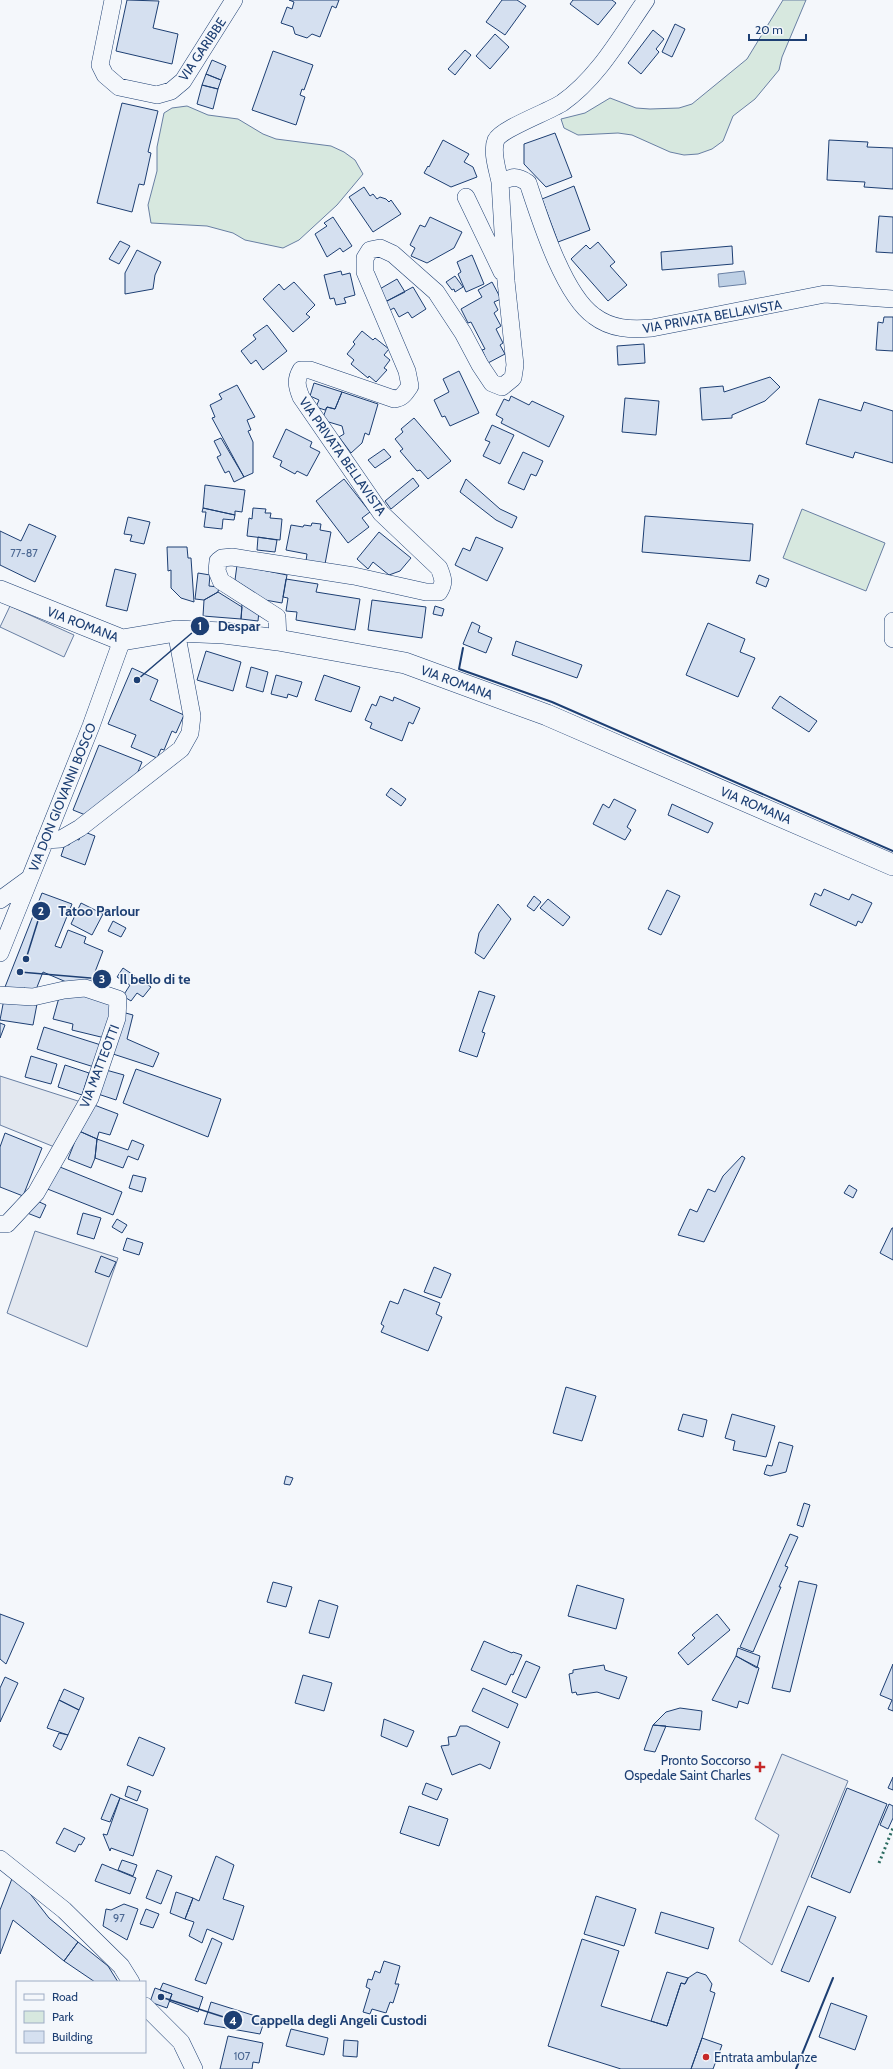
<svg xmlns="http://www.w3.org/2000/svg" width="893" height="2069" viewBox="0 0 893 2069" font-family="Cabin,sans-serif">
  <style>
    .green { fill: #d7e8df; stroke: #687fa3 }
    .parking { fill: #e3e8f0; stroke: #687fa3 }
    .water { fill: #bed0e5; stroke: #687fa3 }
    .building { fill: #d5e0f0; stroke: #1d3f73 }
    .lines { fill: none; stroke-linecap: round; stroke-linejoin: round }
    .minor-casing { stroke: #1d3f73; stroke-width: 18 }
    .tertiary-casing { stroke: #1d3f73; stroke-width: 22 }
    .minor { stroke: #f4f7fb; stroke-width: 17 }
    .tertiary { stroke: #f4f7fb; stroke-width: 21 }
    .hedge { stroke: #2c6c60; stroke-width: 3; stroke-dasharray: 2 3; stroke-linecap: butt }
    .wall { stroke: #1d3f73; stroke-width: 2 }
    .poi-dot { fill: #c62828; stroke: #f4f7fb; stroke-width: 1.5 }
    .labels { text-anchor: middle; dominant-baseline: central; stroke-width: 3; stroke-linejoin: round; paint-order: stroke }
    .number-label { font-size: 11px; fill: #4b6792 }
    .street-label { font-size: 13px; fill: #1d3f73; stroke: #f4f7fb }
    .poi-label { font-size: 13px; fill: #1d3f73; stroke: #f4f7fb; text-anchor: end }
    .leader { fill: none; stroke: #1d3f73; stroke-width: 1.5 }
    .callout-dot { fill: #1d3f73; stroke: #f4f7fb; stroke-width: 1.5 }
    .mark-label { font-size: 12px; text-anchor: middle; font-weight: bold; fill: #fff }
    .callout-label { font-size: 14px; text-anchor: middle; font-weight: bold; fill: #1d3f73; stroke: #f4f7fb; stroke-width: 3; stroke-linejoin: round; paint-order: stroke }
  </style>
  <rect width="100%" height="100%" fill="#f4f7fb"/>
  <path class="green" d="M783 0H806L782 57 779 70 755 99 733 116 723 141 712 149 698 154 684 155 670 152 632 135 618 133 578 135 564 128 561 119 585 113 610 98 636 108 650 109 679 108 692 104 747 59Z
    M187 106 208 115 238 119 263 134 276 139 331 146 344 152 355 160 363 174 337 205 299 240 283 248 245 240 233 233 207 226 151 223 148 205 157 171V147L164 113 172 108Z
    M802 509 885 543 866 591 783 558Z"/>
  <path class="parking" d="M10 606 74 635 64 657 0 627Z
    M0 1076 81 1102 57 1148 0 1125Z
    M35 1231 118 1258 87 1347 7 1313Z
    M782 1754 848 1781 772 1965 739 1941 779 1835 755 1819Z"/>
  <path class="water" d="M744 271 746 284 719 287 718 274Z"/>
  <path class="building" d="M127 0 159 1 153 28 178 34 172 64 116 51Z
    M289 0H339L336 8 332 6 320 37 312 34 307 38 295 34 293 27 281 23 287 7 292 9 294 2Z
    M502 0H517L526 6 505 35 486 22Z
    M573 0H612L616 3 598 25 570 4Z
    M675 24 685 29 672 57 662 52Z
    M653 30 664 39 656 49 659 52 641 74 628 63Z
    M495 34 509 47 490 69 476 56Z
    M465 50 471 55 455 75 448 69Z
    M273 51 313 65 304 90 302 89 300 95 305 97 296 125 252 110Z
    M212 60 226 66 221 80 206 74Z
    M206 74 221 80 218 89 202 85Z
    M202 85 218 89 213 109 197 104Z
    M122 103 158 111 148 152 151 153 144 185 139 184 132 212 97 203Z
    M555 133 572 177 546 187 524 164V144Z
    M443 140 469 154 464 162 473 167 477 177 451 187 424 173 428 166 429 167Z
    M829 140 868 142 867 147 893 148V189L864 187 865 182 827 180Z
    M574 186 590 230 558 242 542 199Z
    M364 187 370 196 373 194 377 199 380 197 386 199 389 202 391 200 401 214 373 232 349 197Z
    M879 216 893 217V253L876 252Z
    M333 217 352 246 343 252 340 248 327 257 315 234 327 226 324 223Z
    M430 217 462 232 454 248 427 263 411 256 415 248 410 245 420 225 425 227Z
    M120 241 130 246 119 264 109 259Z
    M598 242 615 262 610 266 627 285 608 301 571 259 586 245 590 249Z
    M732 246 733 264 662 270 661 252Z
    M137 250 161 262 155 275 153 289 125 294V273Z
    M472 255 484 284 466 292 458 274 461 272 457 262Z
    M341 271 342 275 350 273 355 295 344 298 346 303 336 305 334 298 330 299 324 275Z
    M455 276 463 287 455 292 454 289 452 290 446 282Z
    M397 279 405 292 385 302 378 290Z
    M294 282 315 305 306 314 310 317 293 332 263 299 279 284 284 290Z
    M492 282 501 299 494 302 498 310 494 313 501 326 496 329 503 343 500 345 505 354 488 363 482 350 485 349 471 322 468 323 461 309 482 297 478 290Z
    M413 287 426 309 412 318 408 312 399 317 394 308 390 310 385 302Z
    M884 317H893V351L876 350 878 322 883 323Z
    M267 325 287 351 263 370 256 360 251 364 241 351 256 339 253 335Z
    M362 331 373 340 375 338 389 349 384 355 390 360 384 368 387 370 376 382 369 376 368 378 351 364 354 360 347 354 355 344 353 342Z
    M644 344 645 363 618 365 617 346Z
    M459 371 479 413 450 426 445 416 442 417 434 400 449 392 443 379Z
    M770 377 780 387 765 401 732 415V418L702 420 700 388 723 386 724 392Z
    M314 383 342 392 335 409 327 407 325 410 316 407 319 400 310 396Z
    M237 385 255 417 247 420 251 430 248 431 253 442V473L244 477 212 418 215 417 210 405 222 399 219 394Z
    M342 392 378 404 369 435 365 433 362 443 351 453 339 437 344 434 342 426 322 420 327 407 335 409Z
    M511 396 529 405 532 401 564 416 549 447 501 423 503 419 496 415 504 399 509 401Z
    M625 398 659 401 656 435 622 432Z
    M819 399 861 411 864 402 893 411V463L855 452 853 458 806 444Z
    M414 418 451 461 428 479 420 470 417 471 400 451 403 449 395 439 403 432 401 429Z
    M492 425 514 435 500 464 483 456 490 442 485 440Z
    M286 429 312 442 310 447 320 452 307 476 297 471 295 474 280 466 282 461 273 457Z
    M221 438 244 477 234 482 229 471 225 473 217 457 221 455 214 441Z
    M384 449 391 457 375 468 368 460Z
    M523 452 543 461 536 476 531 474 524 490 508 483Z
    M413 478 419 486 391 509 385 501Z
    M344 479 370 512 362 518 369 527 348 543 316 501Z
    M466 479 500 509 517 517 512 528 496 520 460 492Z
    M205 485 245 490 242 512 235 511V515L203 508Z
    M203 508 235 515 234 520 223 519 222 529 204 527 206 512H202Z
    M253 508 266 509 265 513H271L270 518 282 519 280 540 247 536 249 518 252 519Z
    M645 516 753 524 750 561 642 552Z
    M128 517 150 522 144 544 130 541 132 535 124 534Z
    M312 523 321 524 320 530 331 532 325 564 306 561 307 554 286 550 291 525 303 527 304 525 311 526Z
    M29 524 56 536 35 582 0 565V531L21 541Z
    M379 532 411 558 400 571 389 575 373 562 368 569 357 559Z
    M258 537 277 540 275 552 257 550Z
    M476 537 503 548 487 581 455 565 463 548 470 551Z
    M167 547H187L188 558H191L194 602 181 598 171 588V570L168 571Z
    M237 565 287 575 282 603 265 600 235 580Z
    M115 569 136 574 127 611 106 606Z
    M198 573 210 575 209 586 219 587 218 592 204 600 195 599Z
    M759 575 769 579 766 587 756 583Z
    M286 579 318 584 316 592 360 599 355 630 296 620 297 612 286 611 288 598 283 597Z
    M218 592 242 607 241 619 203 616 204 600Z
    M372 600 426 607 422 638 368 630Z
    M242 604 259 611 258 621 241 619Z
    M435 606 444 609 442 616 433 614Z
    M472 622 480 626 478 632 492 638 486 653 463 644Z
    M708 623 745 639 740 652 755 658 738 697 686 675Z
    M516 641 582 665 577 678 512 655Z
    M206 651 241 662 233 691 197 680Z
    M251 667 268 672 263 692 246 687Z
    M132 668 158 680 150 700 184 715 176 733 172 731 164 750 161 749 157 758 131 747 136 735 108 724Z
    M276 675 302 682 297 697 288 694 287 698 271 694Z
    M324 675 360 687 351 712 315 700Z
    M380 696 393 701 394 697 420 708 413 724 409 722 402 741 370 728 372 723 365 720 372 704 376 706Z
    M780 696 817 721 809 732 772 708Z
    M99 745 142 762 135 779 88 816 73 810Z
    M391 788 406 799 401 806 386 795Z
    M614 799 636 810 627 827 631 830 625 840 593 824 603 804 609 808Z
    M672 804 713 823 708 833 668 815Z
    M82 831 95 836 85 865 61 856 65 844 69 845 72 838 79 840Z
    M824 889 849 900 852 894 872 903 862 923 858 921 856 926 810 905 815 893 821 896Z
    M667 890 680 896 661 935 648 929Z
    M42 893 72 904 55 946 61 948 68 930 86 937 84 943 103 951 90 985 78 987 43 972 35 992 24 988 22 993 5 987Z
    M534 896 541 902 534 911 527 906Z
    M548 899 570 917 563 926 540 908Z
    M81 903 103 914 92 935 71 924Z
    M498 904 511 919 484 959 475 953 479 933Z
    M113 921 126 928 121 937 108 931Z
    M123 968 151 987 143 997 137 993 131 1001 123 996 130 985 117 977Z
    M479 991 495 996 482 1032 485 1033 477 1057 459 1051Z
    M81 993 114 1001 105 1038 72 1030 73 1024 53 1019 60 994Z
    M4 999 37 1004 33 1025 0 1020Z
    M122 1012 133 1015 127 1039 159 1053 153 1067 110 1053Z
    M0 1023 5 1025 0 1038Z
    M44 1027 101 1045 94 1067 37 1049Z
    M31 1056 57 1064 51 1084 25 1077Z
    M65 1065 89 1073 82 1095 58 1087Z
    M136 1069 221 1099 208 1137 123 1103Z
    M106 1070 124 1075 116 1100 98 1094Z
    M89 1103 118 1114 110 1135 99 1132 97 1139 79 1131Z
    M79 1131 97 1139 95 1158 91 1168 68 1159Z
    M5 1133 42 1148 23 1196 0 1187V1147Z
    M97 1139 128 1150 132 1140 144 1145 138 1160 128 1156 123 1168 95 1158Z
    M742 1156 745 1158 704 1242 678 1235 690 1209 697 1212 708 1189 715 1192 723 1176Z
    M55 1165 122 1192 113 1215 45 1188Z
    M133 1175 146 1178 142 1192 129 1188Z
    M849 1185 857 1190 853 1198 844 1193Z
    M35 1200 46 1205 40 1218 22 1211Z
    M83 1213 101 1218 94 1239 77 1234Z
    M117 1219 127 1225 122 1233 112 1227Z
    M892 1228H893V1260L880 1253Z
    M127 1238 143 1243 139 1255 123 1250Z
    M101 1256 116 1262 109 1277 95 1272Z
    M434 1267 451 1274 441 1298 424 1292Z
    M404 1289 440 1303 436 1314 442 1317 428 1351 381 1332 384 1326 381 1324 390 1301 398 1304Z
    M566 1387 596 1396 582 1441 553 1433Z
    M683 1414 707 1420 703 1437 678 1430Z
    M732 1414 775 1426 766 1457 733 1450 735 1441 725 1438Z
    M779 1442 793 1446 786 1472 770 1476 764 1474 767 1465 772 1466Z
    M286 1476 293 1478 290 1485 284 1484Z
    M804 1503 810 1505 803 1527 797 1525Z
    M790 1534 798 1537 785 1566 788 1567 779 1587H781L753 1652 740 1647Z
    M799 1581 817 1585 790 1692 772 1688Z
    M273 1582 292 1587 286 1607 267 1602Z
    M577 1585 624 1599 616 1629 568 1616Z
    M319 1600 338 1606 329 1638 309 1633Z
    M0 1614 24 1623 6 1664 0 1659Z
    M717 1614 730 1630 688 1665 678 1653 695 1638 692 1635Z
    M484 1641 512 1653 513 1652 522 1655 513 1675 511 1674 506 1685 471 1670Z
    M738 1648 760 1656 757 1668 736 1656Z
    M736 1656 759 1668 748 1704 739 1701 737 1708 712 1700Z
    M526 1661 540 1667 526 1698 512 1692Z
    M893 1664V1711L888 1709 892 1700 880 1695Z
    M604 1665 605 1670 627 1677 619 1699 597 1692 577 1695 576 1692 572 1693 569 1674 573 1673V1670Z
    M303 1675 332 1683 324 1711 295 1703Z
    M5 1677 18 1683 0 1722V1688Z
    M483 1688 518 1704 508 1728 472 1711Z
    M64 1689 84 1698 79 1710 59 1700Z
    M59 1700 79 1710 68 1735 47 1728Z
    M680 1708 702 1711 700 1730 653 1725 666 1712Z
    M384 1719 414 1731 407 1747 381 1736Z
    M653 1725 666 1726 655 1752 644 1750Z
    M460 1726H467L500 1742 490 1769 480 1764 452 1775 441 1746 449 1745 448 1737 456 1736Z
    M59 1733 68 1735 61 1750 53 1746Z
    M139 1737 165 1748 153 1776 127 1765Z
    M893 1777V1790L888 1788Z
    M426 1783 442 1789 437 1800 422 1794Z
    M128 1786 141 1791 137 1801 125 1796Z
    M847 1788 887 1804 850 1893 811 1877Z
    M111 1794 120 1798 110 1822 101 1819Z
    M120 1798 148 1809 133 1856 111 1848 110 1851 103 1834 107 1835Z
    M889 1804 893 1806V1818L888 1829 880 1825Z
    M409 1806 448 1819 439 1846 400 1833Z
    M64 1828 85 1838 81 1845 79 1844 75 1852 56 1843Z
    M216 1856 234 1865 223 1899 244 1906 233 1940 207 1929 202 1943 189 1936 194 1922 185 1919 193 1898 199 1901Z
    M122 1860 137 1865 133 1876 118 1870Z
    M102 1864 136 1878 130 1894 95 1881Z
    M157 1870 172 1876 161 1904 146 1898Z
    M13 1876 24 1886 49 1918 78 1942 64 1961 13 1920 0 1954V1910Z
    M176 1892 193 1898 185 1919 170 1913Z
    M596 1896 636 1909 624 1946 584 1934Z
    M124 1904 138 1909 127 1940 103 1926 106 1909 111 1910Z
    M808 1906 836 1917 809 1982 781 1971Z
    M146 1909 159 1914 153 1928 140 1924Z
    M661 1912 714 1928 708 1949 655 1933Z
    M212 1938 222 1943 206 1984 195 1980Z
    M582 1939 619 1951 601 2006 667 2026 681 1983 685 1984 688 1978 697 1972 706 1975 712 1984 710 1991 715 1993 702 2038 691 2069H621L548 2046Z
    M78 1942 108 1966 118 1982H95L64 1961Z
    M384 1961 400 1966 395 1984H399L393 2003 390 2002 386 2013 372 2009 370 2014 363 2012 370 1989 366 1987 368 1979 372 1980 375 1971 380 1973Z
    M667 1972 688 1978 685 1984 681 1983 667 2026 651 2021Z
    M163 1983 203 1997 198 2012 169 2001 172 1994 160 1990Z
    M155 1988 172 1994 167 2008 150 2002Z
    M211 2002 265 2019 260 2034 204 2024Z
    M831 2003 867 2016 855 2050 819 2037Z
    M291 2029 328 2038 324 2055 286 2046Z
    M228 2036 263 2043 259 2063 253 2062 252 2069H220Z
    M702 2038 722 2045 713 2069H691Z
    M344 2040 358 2041 357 2057 343 2056Z"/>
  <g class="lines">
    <g class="minor-casing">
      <path id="minor" d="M113 0 100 65 105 75 119 87 157 95 171 91 183 81 234 0
        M500 182C498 171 491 152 496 140 501 129 548 112 562 103 598 78 621 36 646 0
        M466 197 502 272
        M893 621V639
        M278 640 277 617 221 581 217 571 218 561 222 558 232 557 354 576 426 592H439C445 583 443 578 439 568L381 513 301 397C297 387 295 380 301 370H310L394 399C403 398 405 393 410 386L407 371 365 272V258L370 250 380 248 393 254 436 292 463 333 480 365 492 383 502 387 513 378 515 365 506 281 500 182C512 177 516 175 528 183 540 219 563 294 594 316 611 329 631 330 652 328L825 294 893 299
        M45 840 61 839 80 828 181 749 190 733 192 716 176 631
        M0 900 30 878
        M0 953 91 726 122 640
        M0 995 33 997 64 990 85 988 118 999 117 1018 90 1098 36 1193 7 1224H0
        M0 1859 64 1910 121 1966 131 1982
        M145 2006 181 2042 194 2069"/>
    </g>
    <g class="tertiary-casing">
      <path id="tertiary" d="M0 591 122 640 176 631 224 633 278 640 405 663 547 715 893 865"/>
    </g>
    <use href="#minor" class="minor"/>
    <use href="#tertiary" class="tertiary"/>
    <path class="hedge" d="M879 1863 893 1828"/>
    <path class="wall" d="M463 648 459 669 552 702 893 851
      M796 2069 833 1978"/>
  </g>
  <g class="poi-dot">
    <path d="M758 1761h4v4h4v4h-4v4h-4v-4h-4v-4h4z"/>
    <circle cx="706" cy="2057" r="4"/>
  </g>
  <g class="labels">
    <g class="number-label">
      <text x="24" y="553">77-87</text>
      <text x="119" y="1918">97</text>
      <text x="242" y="2056">107</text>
    </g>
    <g class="street-label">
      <text transform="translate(202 49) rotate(-56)">VIA GARIBBE</text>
      <text transform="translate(712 316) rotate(-10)">VIA PRIVATA BELLAVISTA</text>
      <text transform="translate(343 456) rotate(55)">VIA PRIVATA BELLAVISTA</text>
      <text transform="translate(83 624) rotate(21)">VIA ROMANA</text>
      <text transform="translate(457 682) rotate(20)">VIA ROMANA</text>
      <text transform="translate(62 797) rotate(-68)">VIA DON GIOVANNI BOSCO</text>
      <text transform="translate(756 805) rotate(23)">VIA ROMANA</text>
      <text transform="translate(99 1066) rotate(-69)">VIA MATTEOTTI</text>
    </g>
    <g class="poi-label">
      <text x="751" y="1760">Pronto Soccorso<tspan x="751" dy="15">Ospedale Saint Charles</tspan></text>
      <text x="714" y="2057" text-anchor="start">Entrata ambulanze</text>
    </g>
  </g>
  <path class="leader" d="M137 680L200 626M26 959L41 911M20 972L102 979M161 1997L233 2020"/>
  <g class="callout-dot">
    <circle cx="137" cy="680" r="4"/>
    <circle cx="26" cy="959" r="4"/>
    <circle cx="20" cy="972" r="4"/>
    <circle cx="161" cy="1997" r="4"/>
    <circle cx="200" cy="626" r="10"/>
    <circle cx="41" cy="911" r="10"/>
    <circle cx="102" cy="979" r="10"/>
    <circle cx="233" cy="2020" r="10"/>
  </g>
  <g class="mark-label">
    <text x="200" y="630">1</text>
    <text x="41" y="915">2</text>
    <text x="102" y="983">3</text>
    <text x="233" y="2025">4</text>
  </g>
  <g class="callout-label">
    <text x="239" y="631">Despar</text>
    <text x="99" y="916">Tatoo Parlour</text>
    <text x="155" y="984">Il bello di te</text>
    <text x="339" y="2025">Cappella degli Angeli Custodi</text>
  </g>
  <rect x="16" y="1981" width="130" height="72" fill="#f4f7fb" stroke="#9eadc5"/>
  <rect x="24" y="1994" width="20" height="6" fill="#f4f7fb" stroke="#9eadc5"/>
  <text x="52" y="2001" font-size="12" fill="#1d3f73">Road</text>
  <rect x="24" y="2011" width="20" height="12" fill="#d7e8df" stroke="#9eadc5"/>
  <text x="52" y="2021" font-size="12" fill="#1d3f73">Park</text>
  <rect x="24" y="2031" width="20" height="12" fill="#d5e0f0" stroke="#9eadc5"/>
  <text x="52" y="2041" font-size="12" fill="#1d3f73">Building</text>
  <path d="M749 34v6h57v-6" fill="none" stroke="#1d3f73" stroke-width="2"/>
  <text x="755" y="34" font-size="12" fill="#1d3f73" stroke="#f4f7fb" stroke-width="3" paint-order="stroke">20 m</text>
</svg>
